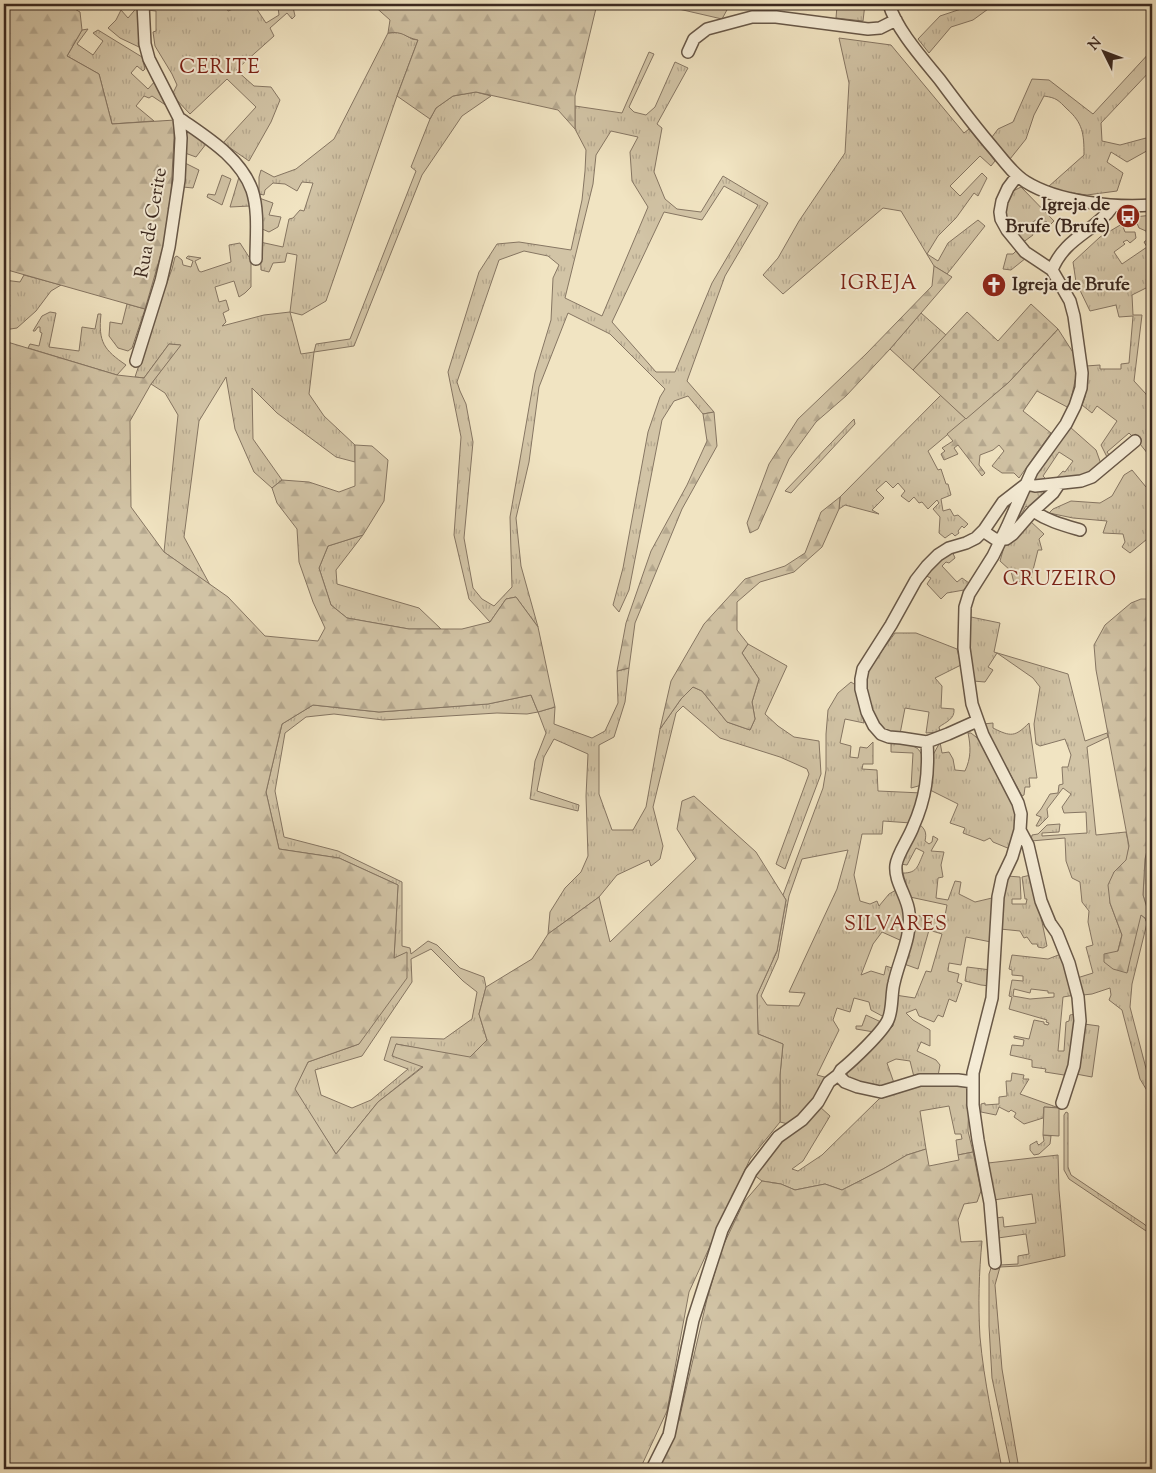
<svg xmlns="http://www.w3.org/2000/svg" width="1156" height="1473" viewBox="0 0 1156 1473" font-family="'Sorts Mill Goudy',serif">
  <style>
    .grass { fill: url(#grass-tufts); stroke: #867663; fill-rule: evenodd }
    .forest { fill: url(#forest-firs); stroke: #867663 }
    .cemetery { fill: url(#cemetery-stones); stroke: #867663 }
    .pitch { fill: #d2c4a6; stroke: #867663 }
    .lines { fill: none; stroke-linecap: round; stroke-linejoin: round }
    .minor-casing { stroke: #685848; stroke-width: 14 }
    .minor { stroke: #f6edd7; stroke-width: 11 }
    .labels { text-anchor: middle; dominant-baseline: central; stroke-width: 4; stroke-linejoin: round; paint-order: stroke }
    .poi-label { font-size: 19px; font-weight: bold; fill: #3b2920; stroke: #f6edd7; text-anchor: end }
    .street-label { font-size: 19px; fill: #3b2920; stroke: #f6edd7 }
    .neighbourhood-label { font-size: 20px; letter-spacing: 1px; fill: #7a1f14; stroke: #f6edd7 }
  </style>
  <defs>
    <pattern id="grass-tufts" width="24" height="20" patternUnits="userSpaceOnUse" patternTransform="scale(1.25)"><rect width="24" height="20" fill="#d2c4a6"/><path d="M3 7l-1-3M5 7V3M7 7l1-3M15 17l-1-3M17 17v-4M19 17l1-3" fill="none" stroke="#b5a88f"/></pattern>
    <pattern id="forest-firs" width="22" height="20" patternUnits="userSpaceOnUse" patternTransform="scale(1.25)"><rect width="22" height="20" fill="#d2c4a6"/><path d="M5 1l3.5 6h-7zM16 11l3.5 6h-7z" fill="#b5a88f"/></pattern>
    <pattern id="cemetery-stones" width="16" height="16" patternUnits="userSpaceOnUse" patternTransform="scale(1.25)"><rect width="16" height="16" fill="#d2c4a6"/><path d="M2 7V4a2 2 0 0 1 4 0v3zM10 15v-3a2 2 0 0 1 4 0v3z" fill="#b5a88f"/></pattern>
  </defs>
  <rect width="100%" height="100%" fill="#f1e4c2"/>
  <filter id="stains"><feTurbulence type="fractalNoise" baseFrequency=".004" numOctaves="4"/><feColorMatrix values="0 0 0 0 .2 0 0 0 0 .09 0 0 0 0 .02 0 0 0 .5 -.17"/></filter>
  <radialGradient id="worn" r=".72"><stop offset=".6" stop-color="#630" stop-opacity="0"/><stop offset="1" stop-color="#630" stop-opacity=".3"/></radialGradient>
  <path class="grass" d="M147 4H225L228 11 245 4 246 8 254 5 266 23 279 15 278 7 282 4H296L293 7 295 16 292 19 287 13 270 28 274 36 236 70 254 86 271 87 280 100 271 122 249 161 223 143 256 107 227 79 190 114 172 95 177 85 172 74 155 46 153 32 156 31V11L147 10Z
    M657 4H721L728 8 722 19Z
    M841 4H865L863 21 836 18 837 6H840Z
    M973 4H995L973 20 951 27 929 53 918 39 940 16 964 8Z
    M139 5 141 44 139 47 120 38 108 28 116 20 121 10 128 18Z
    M88 29 77 44 93 55 103 41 93 33 98 30 142 57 145 69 143 71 137 66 131 73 148 89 156 80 170 108 152 96 149 98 144 96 136 106 154 121 112 124 99 74 67 56 82 30Z
    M400 32 412 39 418 40 397 96 326 301 302 315 290 312 301 354 314 352 316 344 350 339 416 171 411 167 430 119 436 108 453 96 476 92 491 96 462 116 422 175 354 346 314 352 309 394 324 416 355 445V462L336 457 277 413 252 388 253 439 282 480 272 488 254 472 235 429 226 377 199 421 184 537 210 585 164 552 178 415 165 393 151 384 180 345 169 344 144 378 135 377 163 293 172 269 175 257 177 256 182 260 183 265 191 267 193 261 186 258 188 256 201 258 195 261 199 271 201 272 231 262 229 245 240 243 249 257 251 256V287L245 293 239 297 234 281 215 287 219 302 226 300 229 310 223 313 226 322 222 326 264 315 290 312 297 255 287 253 285 262 273 263 269 272 261 270 260 242 283 247 289 219 293 218 300 210 304 211 313 183 302 182 297 191 285 184 273 183 265 190 264 195 259 194V177L261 170 274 177 296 169 334 139 388 33Z
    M839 38 891 45 964 133 969 129 995 161 991 166 980 156 950 186 960 196 982 173 987 178 978 196 974 193 956 218 938 236 927 254 938 261 948 243 978 220 985 226 947 274 934 266 901 211 883 208 783 294 763 275 778 258 799 221 845 153 849 83Z
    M1152 50V69L1101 123 1102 141 1120 145 1146 138 1152 133V148L1127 162 1111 152 1107 162 1123 173 1117 191 1087 195 1058 191 1048 187 1084 155C1084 134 1083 123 1067 109 1058 100 1057 98 1044 96L1034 115 1026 139 1010 159 992 137 998 129 1013 122 1032 79 1049 80 1093 114Z
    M649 52 654 54 629 107 634 112 646 115 655 107 675 62 688 68 657 124 662 128 654 172 665 199 677 209 701 212 723 176 768 203 725 276 687 381 714 412 703 414 688 396 674 401 662 420 629 590 619 612 613 605 623 568 648 432 660 397 665 389 610 334 568 313 539 387 529 462 516 518 521 566 538 627 516 597 506 599 490 622 469 599 454 535 461 437 448 372 479 272 497 244 519 242 571 250 582 200 585 171 586 150 575 129V106L622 113ZM611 131 638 137 630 152 632 181 648 207 602 316 565 298 593 184 596 155ZM724 186 758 205 712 283 675 372H656L612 322 664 212 702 220ZM524 251 548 256 559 265 553 278 551 320 535 373 510 517 512 587 494 606 482 599 473 588 464 538 473 442 466 404 460 391 457 382 499 260Z
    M187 129 206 144 196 157 185 153Z
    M185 163 199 170 193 188 183 187Z
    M222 175 231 179 222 205 207 197 208 194 215 195Z
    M239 177 251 199 250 206 230 207Z
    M1021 187 1054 221 1050 225 1046 221 1040 226 1036 220 1028 225 1033 235 1022 243 1008 222 1004 205 1013 191Z
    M259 198 273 203 269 215 281 217 278 227 269 232 260 228Z
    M1152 215V285L1132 295 1133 315H1142L1134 381 1146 394 1152 411V459L1140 444 1138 436 1135 434 1133 437 1129 433 1107 452 1110 456 1108 459 1101 445 1117 421 1097 406 1092 413 1082 405 1085 397 1086 366 1100 365V369H1121V364L1129 363 1133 316 1119 317 1116 305 1090 311 1076 282 1073 262 1100 237 1122 224 1125 232H1135L1136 238 1130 243 1127 240 1123 242 1125 244 1114 252 1122 264 1147 247 1144 242 1148 239 1146 231 1139 228 1136 221 1126 218Z
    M1016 251 1026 258 1011 270 1003 269 1007 254H1013Z
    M24 275 61 285 51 291 36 311 17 328 4 330V280L20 282Z
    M127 304 145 309 132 348 128 351 118 348 109 336 110 322 122 324Z
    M50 312 56 313 49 347 79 351 82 327 95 329 98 314H101C98 342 104 350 126 365L117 375 28 348 30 344 39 346 42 333 40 332V327H38L35 331H33L42 316Z
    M921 313 946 335 913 370 890 349Z
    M941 395 966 419 928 451 938 470 941 469 946 484H948L951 495 941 499 943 511 950 509 954 516 958 515 968 524 964 528 962 526 958 531 959 533 955 536 952 533 945 538 939 533 940 517 933 509 939 503 937 500 928 509 922 502 919 503 914 497 909 502 901 496 905 491 898 483 893 488 886 481 876 490 884 498 872 510 879 514 845 505 839 509 840 497Z
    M854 419 855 424 791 493 785 491Z
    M1070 427 1096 450 1101 464C1086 478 1074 479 1054 481L1063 471 1065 472 1073 461 1059 452 1043 476 1049 482 1033 480Z
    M1132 470 1146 487 1152 482V535L1130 553 1122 547 1125 542 1123 534 1103 533 1107 521 1073 518 1049 513 1053 509 1071 501 1100 503 1112 496 1124 475Z
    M1048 489 1051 490 1031 510 1026 506 1010 534 1028 491Z
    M1029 520 1044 534 1039 539 1042 550H1038L1031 578 1014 583 1011 571 1000 561 1004 547 1016 536Z
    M363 535 336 570 337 584 419 608 441 629H409L347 618 331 605 319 568 328 546Z
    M952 551 955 558 949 563 946 562 942 566 957 582 962 578 969 583 964 590 947 593 941 599 927 584 931 578 924 575 930 568Z
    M971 617 1000 623 994 652 1068 674 1085 741 1107 733 1108 737 1087 747 1096 835 1126 832 1129 846 1127 860 1114 872 1110 903 1122 935 1113 969 1141 915 1145 918 1147 923 1132 984 1130 1007 1148 1076 1152 1084V1099L1140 1079 1122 1010 1109 1000 1111 995 1110 988 1092 994 1083 995 1077 978 1093 973 1086 947 1093 945 1088 922 1089 911 1082 902 1080 882 1072 878 1066 861 1065 838 1031 841 1032 835 1038 834 1047 825 1060 824 1059 832 1042 833V836L1087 833 1086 812 1064 813 1062 807 1071 794 1063 788 1047 809 1048 817 1039 826H1036L1041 817 1036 815 1041 809 1050 794 1058 793 1059 785 1063 784 1062 767H1068L1071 755 1065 739 1040 746 1036 744 1034 724 1040 687 1033 678 997 653 988 667 993 670 985 682 973 681 968 644Z
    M895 633H916L957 649 961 665 935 678 942 686 941 708 954 709C955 719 946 722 939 727L940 732 926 733 929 712 905 708 900 734C897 734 892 735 889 734 874 727 862 689 867 675 871 664 888 643 895 633Z
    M748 644 787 666 765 714 778 726 794 737 819 741 821 774 785 869 776 864 809 774 807 769 780 757 720 738 683 706 676 713 653 807 663 846 660 859 651 866 649 860 617 875 599 897 548 934 550 912 565 888 581 872 588 856 586 796 588 754 554 739 544 757 537 791 579 805 578 811 530 799 535 761 546 733 538 712 527 714 497 713 383 720 334 714 306 717 285 733 275 791 284 837 338 851 402 882V946L410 948 411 954 428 941 437 945 460 968 484 977 486 987 479 1014 487 1040 470 1058 396 1044 423 1066 378 1102 336 1154 294 1089 308 1062 359 1044 407 953 394 958 398 885 339 858 279 849 266 792 282 724 313 705 379 712 488 704 531 695 538 712 555 707 554 724 592 738 605 731 618 703 617 671 629 668 625 702 614 737 599 745V794L612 830H633L646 807 660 729 681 699 693 687 702 691 727 722 750 730 755 719 752 702 759 679 742 653ZM431 949 463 981 477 992 472 1019 444 1039 391 1037 384 1060 408 1069 371 1100 352 1108 321 1095 315 1070 362 1056 412 982 411 959Z
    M851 682 857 686 864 723 845 719 840 743 851 746 850 757 858 758 860 747 867 748 873 742V764H863L862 769 877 770 878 791 922 793 911 823 883 821 882 834H862L854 875 860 901 870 904 877 901 879 906 889 894 896 890C905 909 908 921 902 941L882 932 873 944 861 975 871 971 884 975 886 966 892 968 890 976 884 1017 871 1010 869 1002 854 998 850 1012 837 1008 833 1020 839 1030 817 1075 828 1078 815 1099 792 1125 780 1122V1075L783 1044 758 1034 757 995 777 951 786 900 783 895 823 788 826 770V734L828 710 838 693ZM848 850 837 889 789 992 805 993 799 1006 767 1005 761 996 778 958 789 896 802 859Z
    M993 723V728C1011 737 1015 737 1029 723L1037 778H1029L1030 787H1025L1024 795 1022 796 983 724Z
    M968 733H971L981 741 1014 807 1017 818 1010 849 993 842 990 838 984 841 963 833 965 828 950 823 958 804 930 790 933 755 939 744 940 742 942 753 949 752 953 759 955 770 965 771C971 758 971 747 968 733Z
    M891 742C898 743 909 743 915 747 927 753 923 774 922 785L911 788 913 753 891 752Z
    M918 823C925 829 927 832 925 841L929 844 932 842 933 836 938 839 931 851 944 852 941 865 943 877 938 878 936 898 948 900 955 881 961 882 959 894 975 902 992 898 991 942 966 937 961 965 949 963 948 971 959 974 957 982 962 984 956 1002 949 999 943 1017 938 1015 934 1022 919 1016 916 1009 906 1013 913 1020 930 1030V1046L921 1042 917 1051 936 1060 940 1065 938 1076 914 1077 910 1061 896 1059 887 1063 894 1083C876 1092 863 1084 847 1077V1072L893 1026 895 1013V995L915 998 926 971 931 972 942 934 929 930 918 969 904 964 914 927 915 915 944 921 947 905 910 897 899 873C918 874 917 867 924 852L916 848 907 865 900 864Z
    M1152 844V926L1143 895 1145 859 1148 846Z
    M1031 875 1038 903 1047 946 1043 948 1038 947 1037 944H1032L1027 937 1024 938 1020 931 1000 929 1002 905 1007 876 1020 877 1021 899H1012V904H1026L1027 899H1025L1022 877Z
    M1061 954 1075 995 1063 997 1058 1051H1064L1066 1022 1069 1021 1070 1015 1076 1014 1070 1067 1064 1075 1045 1072 1046 1069 1032 1067V1060L1010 1055 1012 1045 1023 1046 1024 1040 1014 1038V1036L1029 1039 1034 1020 1044 1022V1024L1048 1025 1049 1023 1046 1022 1047 1020 1009 1009 1012 997 1009 996 1012 980 1023 981V976L1012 975V970L1009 969 1012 955 1048 959ZM1014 989 1030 993 1031 989 1048 991V993H1054V997L1030 999 1013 996Z
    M967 967 991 970 990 986 981 985 965 981Z
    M866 1015 881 1022 874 1032 856 1029V1026H862Z
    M1084 1024 1099 1026 1092 1077 1076 1074Z
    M1012 1073 1024 1075 1023 1079H1029L1020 1094 1059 1108 1044 1107 1043 1118 1024 1124 1014 1117 1016 1113 1011 1110 1009 1112 999 1107 996 1115 981 1112V1104L985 1103V1105L999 1104V1097L1007 1096 1006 1081H1011Z
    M956 1083 966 1086 969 1093 968 1131 973 1152 958 1155 956 1140 962 1139 961 1134H955L949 1106 920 1111 926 1149 907 1155 883 1169 842 1190 825 1184 795 1190 781 1184 762 1181 754 1175 786 1136 819 1106 830 1116 803 1161 792 1169 798 1171 822 1155 879 1099 897 1091 924 1084Z
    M1066 1112 1068 1113V1167L1071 1175 1144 1224 1152 1231V1235L1069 1179 1064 1170V1115Z
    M1043 1135 1051 1136 1050 1144 1039 1154 1034 1155 1030 1150V1145L1037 1141V1143L1039 1145 1044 1141Z
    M1058 1155 1059 1190 1065 1256 1019 1266 1000 1267 995 1285 1002 1369 1019 1469H1011L992 1378 989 1326V1274L991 1268 1000 1267V1265L1018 1264V1256L1029 1254 1026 1234 998 1238 996 1218 1003 1217 1004 1227 1036 1223 1032 1194 994 1200 988 1163Z"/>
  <path class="forest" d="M4 4H66L80 12 82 30 67 56 99 74 112 124 175 120 171 193 163 247 145 309 4 269Z
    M372 4H597L575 96V129L558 110 476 92 453 96 436 108 430 119 397 96 418 40C403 37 405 31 388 33L390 20Z
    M934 266 952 277 890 349 846 396 816 422 789 459 758 529 750 533 747 523 769 464 798 419 866 354 932 286Z
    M1058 329 1074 354 1077 372 1069 408 1037 391 1023 411 1051 433 1019 478 1014 473H1002L992 466 1004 451 999 445 993 450 980 455 979 465 985 473 982 476 958 445 954 448 958 454 944 460 941 454 945 451 942 448 953 441 947 434 1009 382Z
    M4 341 117 375 144 378 169 344 181 345 151 384 130 421 131 507 164 552 228 597 265 636 318 641 325 628 313 602 299 562 297 529 277 503 272 488 282 480 309 482 339 492 355 486V445L372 446 388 460 384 501 363 535 328 546 319 568 331 605 347 618 409 629H462L490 622 506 599 516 597 538 627 555 707 538 712 531 695 488 704 379 712 313 705 282 724 266 792 279 849 339 858 398 885 394 958 407 952V978L359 1044 308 1062 295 1089 336 1154 378 1102 423 1067 392 1056 396 1044 470 1057 487 1040 479 1014 486 987 532 959 548 934 599 897 610 942 696 859 677 829 682 801 694 796 756 852 786 900 777 951 757 995 758 1034 783 1044 780 1075V1122L750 1159 689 1292 667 1411 640 1469H4Z
    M714 412 717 446 682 509 635 623 629 668 617 671 626 623 651 551 687 485 707 441 703 414Z
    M840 497 839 509 822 547 794 572 760 582 737 602V630L748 644 742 653 759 679 752 702 755 719 750 730 727 722 702 691 693 687 681 699 660 729 671 681 704 624 745 579 785 566 805 553 821 512Z
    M1141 599H1152V843L1148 846 1145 859 1143 895 1151 921 1147 923 1145 918 1141 915 1127 973 1113 969 1104 962V954L1118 951 1122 935 1110 903 1108 885 1114 872 1126 860 1129 846 1096 670 1094 645 1105 625 1131 603Z
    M926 1149 929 1166 959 1160 958 1155 973 1152 981 1191 977 1202 964 1204 958 1220 961 1242 982 1241C979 1272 978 1305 980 1337 984 1382 994 1425 1002 1469H656L679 1420 707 1299 722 1248 744 1202 762 1181 781 1184 795 1190 825 1184 842 1190 883 1169 907 1155Z"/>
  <path class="cemetery" d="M1031 304 1058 329 1009 382 966 419 913 370 967 312 998 341Z"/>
  <path class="pitch" d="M1044 1107 1059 1108V1136L1043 1135Z"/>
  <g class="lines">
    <g class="minor-casing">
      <path id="minor" d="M889 4C896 29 923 59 940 80 957 103 975 127 994 149 1004 161 1013 174 1026 182 1058 202 1115 208 1152 205
        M688 52 694 39 707 29 752 17H776L868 29 880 28 896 20
        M179 118C206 137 240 157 252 190 259 211 256 237 256 259
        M1052 270C1065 237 1095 232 1113 206
        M136 361 161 281 169 247 179 180 181 138 179 118 149 59 145 44 143 4
        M1026 484 1035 486 1081 481 1092 477 1135 441
        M1033 511C1048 521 1063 525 1080 530
        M984 530 986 533 995 539H1006L1013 534 1033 511 1053 493 1059 484
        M977 721 948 734 927 742 901 738 889 737 881 734 874 726 867 712 861 689V679L863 669 891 625 916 580 927 566 938 555 949 548 966 543 976 538 984 530 1003 502 1025 485
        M927 742C929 773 926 798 913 827 909 838 897 855 896 865 894 882 908 897 909 913 912 936 899 960 894 983 891 994 893 1009 888 1020 882 1033 852 1061 841 1070L838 1075 845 1082 858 1087 881 1092 920 1080H958L973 1082
        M1020 830 1028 845 1041 901 1050 923 1057 933 1069 963 1078 997 1080 1021 1074 1066 1062 1103
        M995 1263 990 1203 978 1140 973 1105V1073L992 998 998 897 1002 878 1012 857 1020 830 1021 814 1018 803 983 735 972 704 964 648 965 607 969 594 993 556 1007 527 1032 471 1066 424 1075 406 1081 388 1082 373 1074 316 1070 301 1052 270 1025 252 1007 230 1001 219 1000 212 1002 201 1008 188 1017 176
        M652 1469 669 1435 693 1320 722 1230 751 1172 778 1137 802 1120 818 1102 829 1082 838 1075"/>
    </g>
    <use href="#minor" class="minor"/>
  </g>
  <defs>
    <g id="bus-disc" transform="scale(1.25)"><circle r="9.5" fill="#8f2418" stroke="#f6edd7"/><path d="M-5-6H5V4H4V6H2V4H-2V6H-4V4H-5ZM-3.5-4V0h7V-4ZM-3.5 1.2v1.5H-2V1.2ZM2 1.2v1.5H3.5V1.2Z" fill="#fff"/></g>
    <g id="church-disc" transform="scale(1.25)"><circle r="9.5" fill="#8f2418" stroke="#f6edd7"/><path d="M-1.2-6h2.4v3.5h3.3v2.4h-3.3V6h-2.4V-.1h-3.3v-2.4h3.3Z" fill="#fff"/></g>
  </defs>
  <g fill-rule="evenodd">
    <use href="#bus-disc" x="1128" y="216"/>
    <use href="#church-disc" x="994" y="285"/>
  </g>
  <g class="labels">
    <g class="poi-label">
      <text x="1110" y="205">Igreja de<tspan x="1110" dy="22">Brufe (Brufe)</tspan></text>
      <text x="1012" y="285" text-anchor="start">Igreja de Brufe</text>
    </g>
    <g class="street-label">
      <text transform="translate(152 223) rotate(-80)">Rua de Cerite</text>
    </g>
    <g class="neighbourhood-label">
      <text x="220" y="68">CERITE</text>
      <text x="879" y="284">IGREJA</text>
      <text x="1060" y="580">CRUZEIRO</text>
      <text x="896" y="925">SILVARES</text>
    </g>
  </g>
  <rect width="1156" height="1473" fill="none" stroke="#f1e4c2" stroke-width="20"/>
  <rect x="5" y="5" width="1146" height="1463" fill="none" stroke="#3b2920" stroke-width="2.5"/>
  <rect x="10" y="10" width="1136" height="1453" fill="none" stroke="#3b2920"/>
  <g transform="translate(1104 52) rotate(312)" stroke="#f6edd7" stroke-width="4" paint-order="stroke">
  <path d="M0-4L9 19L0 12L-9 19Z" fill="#3b2920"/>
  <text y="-8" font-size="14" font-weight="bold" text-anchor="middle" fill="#3b2920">N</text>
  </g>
  <rect width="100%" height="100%" filter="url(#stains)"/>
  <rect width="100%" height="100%" fill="url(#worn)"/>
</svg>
